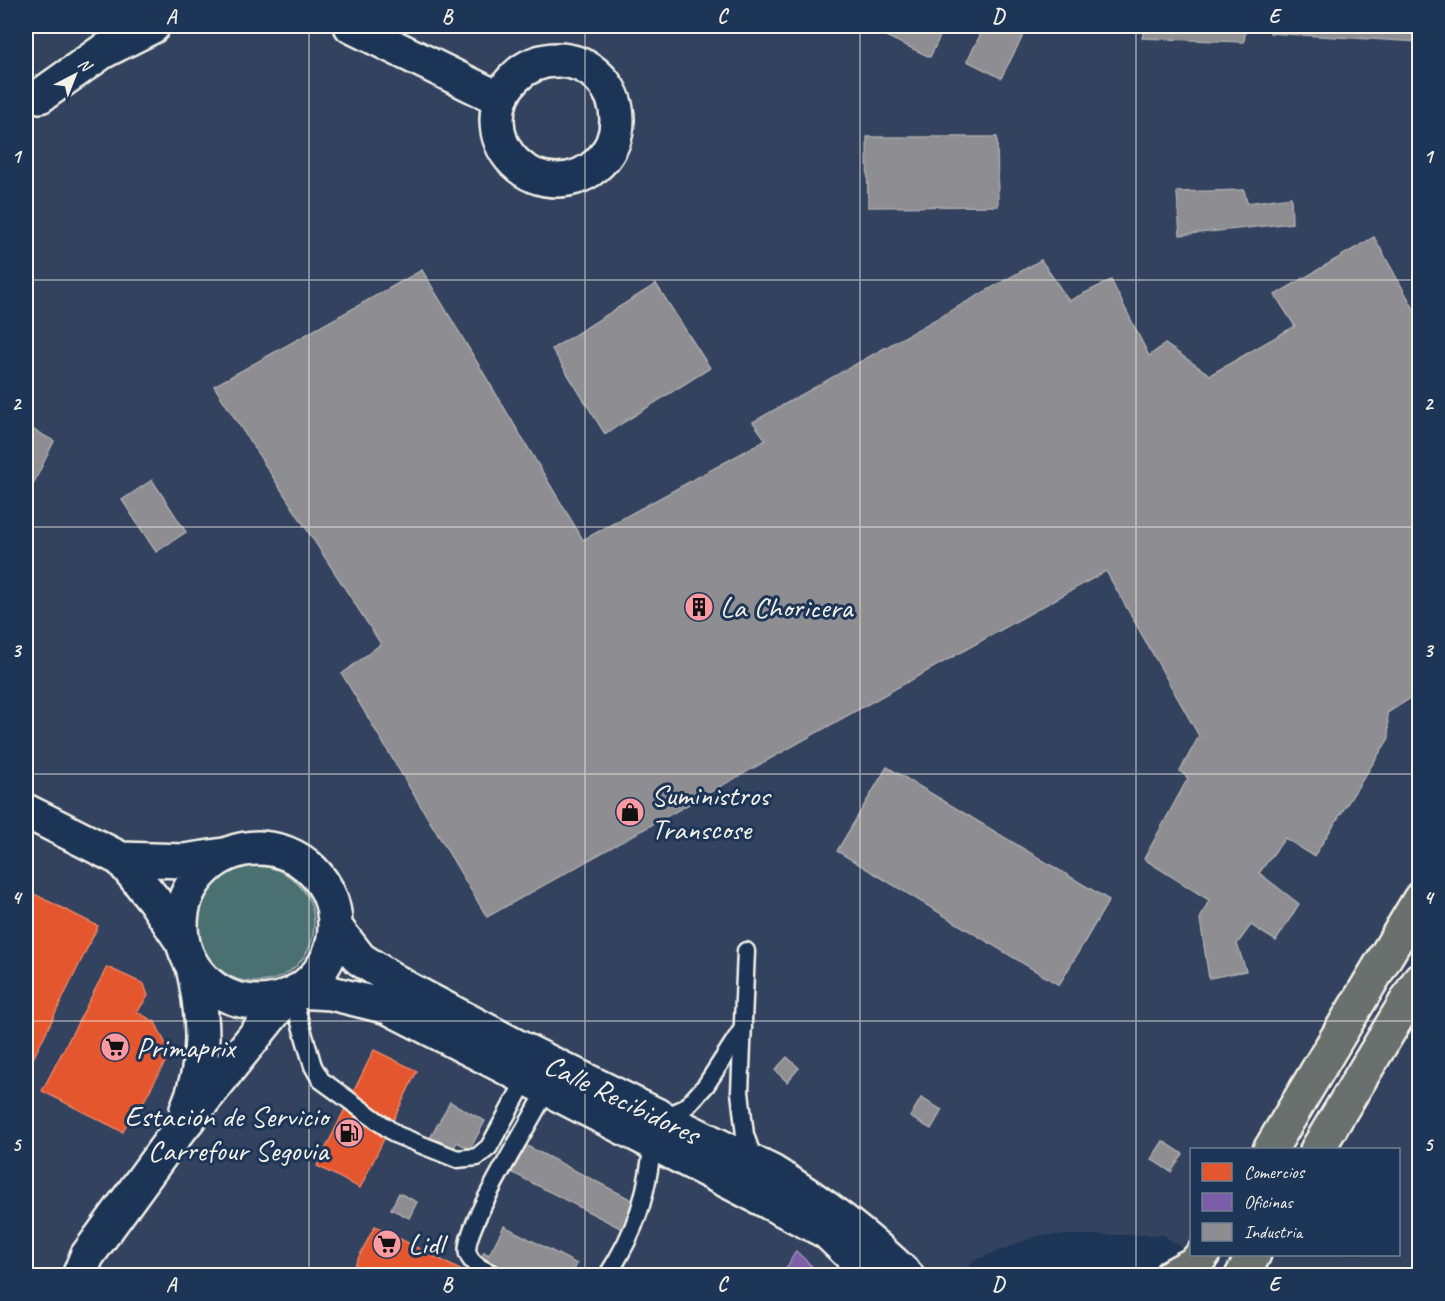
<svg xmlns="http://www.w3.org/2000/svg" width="1445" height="1301" viewBox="0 0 1445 1301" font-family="Caveat,sans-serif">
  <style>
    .built { fill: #32425e; fill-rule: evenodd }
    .green { fill: #4c7072; stroke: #a0b0ad; stroke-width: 1.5 }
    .shops { fill: #e4572e; stroke: #e98566; stroke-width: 1.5 }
    .offices { fill: #7b5ea7; stroke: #9f8aba; stroke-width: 1.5 }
    .industry { fill: #8d8d92; stroke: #acabac; stroke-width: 1.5 }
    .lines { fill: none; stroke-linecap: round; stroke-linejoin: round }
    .service-casing { stroke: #f4f1e8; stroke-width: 21 }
    .minor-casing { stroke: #f4f1e8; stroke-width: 38 }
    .primary-casing { stroke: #f4f1e8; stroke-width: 38 }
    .service { stroke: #1d3557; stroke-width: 16 }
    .minor { stroke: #1d3557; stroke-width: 33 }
    .primary { stroke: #6b706d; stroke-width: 33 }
    .grid { fill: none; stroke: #f4f1e8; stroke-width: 1.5; stroke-opacity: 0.55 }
    .labels { text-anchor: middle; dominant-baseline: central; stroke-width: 6; stroke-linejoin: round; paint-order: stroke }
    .poi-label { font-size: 30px; fill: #f4f1e8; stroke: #1d3557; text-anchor: start }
    .street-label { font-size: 30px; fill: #f4f1e8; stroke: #1d3557 }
    .neatline { fill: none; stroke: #f4f1e8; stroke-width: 2 }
    .grid-label { font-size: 20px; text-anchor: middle; font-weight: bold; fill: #f4f1e8 }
  </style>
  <rect width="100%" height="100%" fill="#1d3557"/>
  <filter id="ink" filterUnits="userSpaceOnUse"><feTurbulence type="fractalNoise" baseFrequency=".0167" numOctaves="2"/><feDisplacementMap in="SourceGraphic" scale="12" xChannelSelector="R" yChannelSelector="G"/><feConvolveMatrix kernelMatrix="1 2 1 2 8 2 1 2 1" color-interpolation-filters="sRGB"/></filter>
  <g filter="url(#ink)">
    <path class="built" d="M26 26H1419L1420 1136 1416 1141 1420 1143 1419 1275H1221L1163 1235H1040L975 1260 962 1276 26 1275ZM1192 1150H1398V1254H1192Z"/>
    <path class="green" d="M198 924a58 58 0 1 1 116 0a58 58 0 1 1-116 0Z"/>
    <path class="shops" d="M26 890 98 926 26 1073Z
      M107 967 144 984 148 996 137 1012 155 1022 170 1053 138 1112 133 1111 123 1132 42 1091Z
      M374 1050 417 1071 360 1188 317 1166Z
      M375 1226 443 1261 471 1276H349Z"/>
    <path class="offices" d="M796 1251 819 1273 821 1276H782Z"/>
    <path class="industry" d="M865 26H945L930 57Z
      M985 26H1028L1001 78 967 61Z
      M1146 26H1246L1244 42 1142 38Z
      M1270 26H1420V42L1270 33Z
      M867 137H997L998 206 868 207Z
      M1244 190 1247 203 1291 197 1292 223 1180 235 1177 192Z
      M1374 237 1420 320V692L1387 713 1389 738 1314 856 1285 838 1259 873 1299 904 1276 941 1251 925 1237 944 1246 971 1209 978 1200 919 1209 900 1144 859 1188 778 1180 771 1199 736 1106 571 487 917 342 674 381 644 214 386 422 270 583 540 766 440 753 422 1041 260 1069 301 1111 280 1149 356 1165 344 1210 375 1295 326 1275 295Z
      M656 284 710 368 605 434 552 349Z
      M26 426 54 441 26 499Z
      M152 480 186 532 156 552 122 500Z
      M887 767 1109 900 1059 985 837 851Z
      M887 767 1109 900 1059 985 837 851Z
      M787 1057 799 1068 787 1082 775 1070Z
      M921 1098 942 1110 931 1129 910 1117Z
      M450 1102 485 1121 470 1149 457 1142 445 1163 423 1151Z
      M1163 1141 1183 1154 1171 1172 1151 1159Z
      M525 1145 640 1204 626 1231 511 1172Z
      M399 1193 417 1202 409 1218 391 1209Z
      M504 1226 577 1264 571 1276H472L484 1252 489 1255Z"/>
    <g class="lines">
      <g class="service-casing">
        <path id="service" d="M746 951 740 1092 745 1135 755 1163
          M292 995 313 1066 321 1080 397 1135 457 1159 477 1157 489 1147 526 1079
          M664 1120 688 1105 706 1085 743 1028
          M497 1276C487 1271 472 1266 468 1254 460 1231 533 1119 547 1089
          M607 1276C637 1230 647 1195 653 1141"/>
      </g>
      <g class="minor-casing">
        <path id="minor" d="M351 26 500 99
          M497 120a60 60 0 1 1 120 0a60 60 0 1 1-120 0Z
          M40 96 102 52 153 26
          M26 811 121 859 184 861 224 855
          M181 925a77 77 0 1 1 154 0a77 77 0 1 1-154 0Z
          M121 859 154 900 183 943
          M335 927 360 959 406 988 514 1045 772 1172C823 1203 864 1234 907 1276
          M297 991 331 993 388 1007 827 1232 873 1276
          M187 1109C208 1061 204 1017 193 967
          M79 1276 87 1256 173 1138 287 996"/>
      </g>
      <g class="primary-casing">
        <path id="primary" d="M1270 1150 1420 899
          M1317 1150 1420 979
          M1171 1276 1195 1263 1203 1254
          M1242 1276 1254 1254"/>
      </g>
      <use href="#service" class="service"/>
      <use href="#minor" class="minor"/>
      <use href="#primary" class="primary"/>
    </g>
  </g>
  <path class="grid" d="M309 26V1276M585 26V1276M860 26V1276M1136 26V1276M26 280H1420M26 527H1420M26 774H1420M26 1021H1420"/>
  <defs>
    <g id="building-disc" transform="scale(1.5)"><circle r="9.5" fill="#ff9aa2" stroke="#1d3557"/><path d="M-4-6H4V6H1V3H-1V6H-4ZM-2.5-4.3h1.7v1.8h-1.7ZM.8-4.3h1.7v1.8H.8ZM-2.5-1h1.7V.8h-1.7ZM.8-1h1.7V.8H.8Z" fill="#111"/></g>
    <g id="shop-disc" transform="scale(1.5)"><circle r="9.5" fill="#ff9aa2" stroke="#1d3557"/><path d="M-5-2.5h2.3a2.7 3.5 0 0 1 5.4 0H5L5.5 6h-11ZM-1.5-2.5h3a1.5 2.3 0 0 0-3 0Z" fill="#111"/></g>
    <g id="supermarket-disc" transform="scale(1.5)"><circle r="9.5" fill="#ff9aa2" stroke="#1d3557"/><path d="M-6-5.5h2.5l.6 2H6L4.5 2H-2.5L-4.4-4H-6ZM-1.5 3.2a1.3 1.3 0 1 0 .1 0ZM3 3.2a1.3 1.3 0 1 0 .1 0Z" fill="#111"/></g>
    <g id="fuel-disc" transform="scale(1.5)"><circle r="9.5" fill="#ff9aa2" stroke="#1d3557"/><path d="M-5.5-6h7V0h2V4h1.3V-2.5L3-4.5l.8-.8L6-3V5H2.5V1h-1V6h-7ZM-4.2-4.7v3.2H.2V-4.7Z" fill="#111"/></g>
  </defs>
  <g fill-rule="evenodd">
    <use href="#building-disc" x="699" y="607"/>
    <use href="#shop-disc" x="630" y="812"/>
    <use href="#supermarket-disc" x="115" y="1047"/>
    <use href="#fuel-disc" x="349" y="1133"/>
    <use href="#supermarket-disc" x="387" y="1244"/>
  </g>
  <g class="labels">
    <g class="poi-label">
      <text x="720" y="607">La Choricera</text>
      <text x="651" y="795">Suministros<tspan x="651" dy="34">Transcose</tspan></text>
      <text x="136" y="1047">Primaprix</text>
      <text x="328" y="1116" text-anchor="end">Estación de Servicio<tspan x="328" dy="34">Carrefour Segovia</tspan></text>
      <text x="408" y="1244">Lidl</text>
    </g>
    <g class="street-label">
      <text transform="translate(622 1099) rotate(26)">Calle Recibidores</text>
    </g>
  </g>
  <rect width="1445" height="1301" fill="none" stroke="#1d3557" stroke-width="66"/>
  <rect x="1190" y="1148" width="210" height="108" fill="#1d3557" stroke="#738091" stroke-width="1.5"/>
  <rect x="1202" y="1163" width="30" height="18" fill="#e4572e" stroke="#738091" stroke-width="1.5"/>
  <text x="1244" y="1178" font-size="18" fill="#f4f1e8">Comercios</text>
  <rect x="1202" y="1193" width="30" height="18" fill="#7b5ea7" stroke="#738091" stroke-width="1.5"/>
  <text x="1244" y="1208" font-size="18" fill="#f4f1e8">Oficinas</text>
  <rect x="1202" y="1223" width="30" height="18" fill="#8d8d92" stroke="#738091" stroke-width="1.5"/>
  <text x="1244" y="1238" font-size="18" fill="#f4f1e8">Industria</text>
  <g transform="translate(75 75) rotate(42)" stroke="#1d3557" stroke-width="4.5" paint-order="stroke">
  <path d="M0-4.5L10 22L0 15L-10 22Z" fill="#f4f1e8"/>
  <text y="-9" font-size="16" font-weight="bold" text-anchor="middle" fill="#f4f1e8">N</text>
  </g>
  <rect x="33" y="33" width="1379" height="1235" class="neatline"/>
  <g class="grid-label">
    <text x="171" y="23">A</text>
    <text x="447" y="23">B</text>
    <text x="722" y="23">C</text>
    <text x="998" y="23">D</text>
    <text x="1274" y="23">E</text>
    <text x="16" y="163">1</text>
    <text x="1428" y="163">1</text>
    <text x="16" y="410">2</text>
    <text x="1428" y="410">2</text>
    <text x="16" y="657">3</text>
    <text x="1428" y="657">3</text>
    <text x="16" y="904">4</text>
    <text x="1428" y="904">4</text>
    <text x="16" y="1151">5</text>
    <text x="1428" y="1151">5</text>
    <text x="171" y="1291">A</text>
    <text x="447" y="1291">B</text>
    <text x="722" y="1291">C</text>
    <text x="998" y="1291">D</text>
    <text x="1274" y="1291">E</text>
  </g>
</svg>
